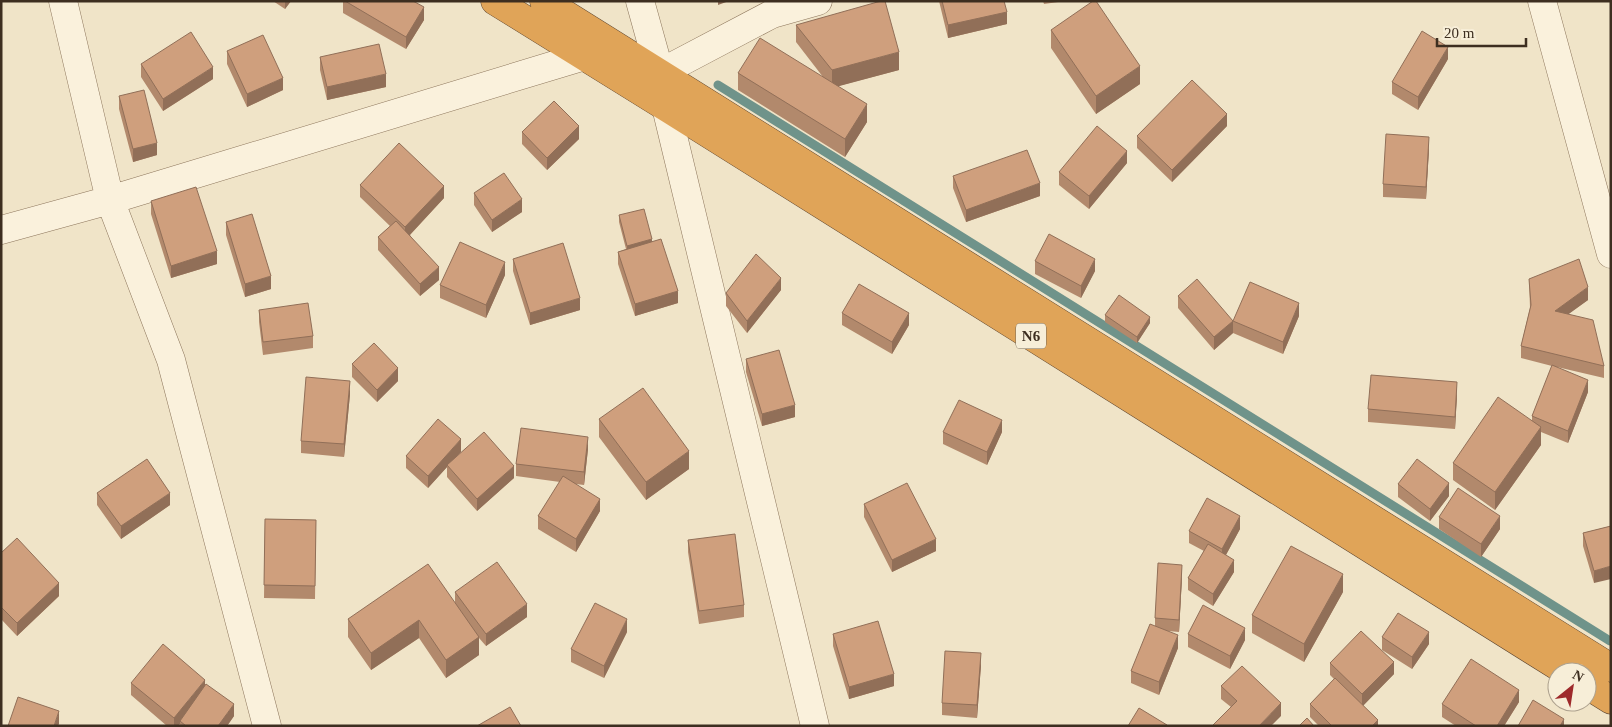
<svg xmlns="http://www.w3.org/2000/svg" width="1612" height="727" viewBox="0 0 1612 727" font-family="'Times New Roman',serif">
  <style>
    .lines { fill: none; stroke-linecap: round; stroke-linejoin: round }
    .stream { stroke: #6f938a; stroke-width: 9 }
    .minor-casing { stroke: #8d765c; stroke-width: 29 }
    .highway-casing { stroke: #5b4430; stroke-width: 29 }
    .minor { stroke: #faf1dc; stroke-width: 28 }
    .highway { stroke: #e0a458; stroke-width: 28 }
    .wall { fill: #b2896c }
    .shaded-wall { fill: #916f58 }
    .building { fill: #cf9f7d; stroke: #916f58 }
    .labels { text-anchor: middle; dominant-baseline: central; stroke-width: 4.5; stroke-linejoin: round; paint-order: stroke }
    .shield { fill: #f7eed8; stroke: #756857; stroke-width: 1 }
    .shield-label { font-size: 15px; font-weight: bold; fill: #3d2e20 }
  </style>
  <rect width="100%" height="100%" fill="#f0e4c8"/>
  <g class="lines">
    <path class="stream" d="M718 85 1610 641"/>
    <g class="minor-casing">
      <path id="minor" d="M63 1 110 200 171 360 267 726
        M640 1 660 73 666 107 815 726
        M1542 1 1611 254
        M660 73 772 14 818 1
        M1 230 110 200 601 51"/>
    </g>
    <g class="highway-casing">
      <path id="highway" d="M495 1 666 107 1567 672
        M544 1 1611 668
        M1587 685 1611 700"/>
    </g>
    <use href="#minor" class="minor"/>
    <use href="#highway" class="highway"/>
  </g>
  <path class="wall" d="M273 1H291L285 9Z
    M343 1H413L424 20 406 49 343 13Z
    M939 1H1004L1007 24 948 38Z
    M1043 1H1065L1044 4Z
    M796 25 899 70 838 86 867 122 845 157 738 90V73L823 77 796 42Z
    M1051 30 1140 84 1096 114 1051 48Z
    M227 51 283 90 247 107 227 64Z
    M320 57 386 87 327 100 320 70Z
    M1448 59 1418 110 1392 94V82Z
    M141 64 213 79 163 111 141 77Z
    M119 96 157 155 133 162 119 109Z
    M1227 126 1172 182 1137 148V136Z
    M522 132 579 139 547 170 522 144Z
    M1429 149 1426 199 1383 197V184Z
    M1127 163 1089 209 1059 185V172Z
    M953 176 1040 196 966 222 953 188Z
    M360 185 444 198 410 235 439 280 420 296 378 250V237L390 226 360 197Z
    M474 193 522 212 492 232 474 205Z
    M151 201 217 264 171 278 151 214Z
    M619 215 652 241 678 303 635 316 618 264V252L626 249 619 222Z
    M226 222 271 289 245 297 226 235Z
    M513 259 580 310 530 325 513 271Z
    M1035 261 1095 271 1081 298 1035 274Z
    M505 275 486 318 440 298V285Z
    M1529 279 1588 300 1568 314 1604 366V378L1557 367 1588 392 1568 443 1541 432V445L1495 510 1453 480V463L1532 420V416L1552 366 1521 358V346L1530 308Z
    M781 290 747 333 726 306V293Z
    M1178 296 1233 321 1299 316 1283 354 1233 333 1214 350 1178 308Z
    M259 310 313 336V348L263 355 259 322Z
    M842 313 909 325 892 354 842 325Z
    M1105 315 1150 323 1137 343 1105 322Z
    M746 359 795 417 762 426 746 372Z
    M352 364 398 381 377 402 352 377Z
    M350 394 344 457 301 453V441Z
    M1457 395 1455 429 1368 422V409Z
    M599 419 689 469 646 500 599 437Z
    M943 432H1002L987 465 943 444Z
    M588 449 584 485 576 484 600 511 576 552 538 529V516L560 482 516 476V464Z
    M461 452 457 456 514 478 477 511 447 477V467L428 488 406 468V456Z
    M1398 484 1449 496 1430 521 1398 497Z
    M97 493 170 505 121 539 97 505Z
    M864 504 936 551 892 572 864 517Z
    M1439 517 1500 529 1481 557 1439 529Z
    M265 519 316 520 315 599 264 598Z
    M1611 526 1594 583 1583 546V533Z
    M1240 529 1226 555 1234 572 1213 606 1188 590V578L1204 551 1189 543V531Z
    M688 540 744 605V617L699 624 688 552Z
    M1 553 59 596 17 636 1 619Z
    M1182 577 1179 632 1168 631 1178 648 1159 695 1131 683V671L1155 626V618Z
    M455 592 527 617 486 646 479 638V655L446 678 419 638 371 670 348 637V619L455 603Z
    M1343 592 1304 662 1252 633V615Z
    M627 632 604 678 571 662V649Z
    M833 634 894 686 849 699 833 646Z
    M1188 634 1245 640 1230 669 1188 647Z
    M1382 637 1429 644 1412 669 1382 650Z
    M1330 663 1394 674 1363 705 1378 726H1319L1310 717V704L1334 679 1330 675Z
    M981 665 977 718 942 715V703Z
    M131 683 234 716 227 726H180V724L178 726H167L131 695Z
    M1221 686 1281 716 1231 707 1221 699Z
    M1519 702 1504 726H1456L1442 717V704Z"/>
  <path class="shaded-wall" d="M285 1H291L285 9Z
    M718 1H729L718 5Z
    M424 7V20L406 49V37Z
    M1007 12V24L948 38V25Z
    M1448 47V59L1418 110V97Z
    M899 52V70L832 88V70Z
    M1140 66V84L1096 114V96Z
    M213 67V79L163 111V99Z
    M386 74V87L327 100V87Z
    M283 78V90L247 107V94Z
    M867 104V122L845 157V139Z
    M1227 114V126L1172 182V170Z
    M579 126V139L547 170V158Z
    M1429 137V149L1426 199V187Z
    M157 143V155L133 162V149Z
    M1127 151V163L1089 209V196Z
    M1040 183V196L966 222V210Z
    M444 186V198L405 240V227Z
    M522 199V212L492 232V220Z
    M652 239V246L627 253V246Z
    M217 251V264L171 278V266Z
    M1095 259V271L1081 298V286Z
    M505 262V275L486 318V305Z
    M439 267V280L420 296V284Z
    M271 276V289L245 297V284Z
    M781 278V290L747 333V321Z
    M1588 287V300L1555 324V311Z
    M678 291V303L635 316V304Z
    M580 298V310L530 325V313Z
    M1299 303V316L1283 354V342Z
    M909 313V325L892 354V342Z
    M1150 317V323L1137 343V337Z
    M1233 321V333L1214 350V337Z
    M398 368V381L377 402V390Z
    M1588 380V392L1568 443V431Z
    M350 381V394L344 457V444Z
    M1457 382V395L1455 429V417Z
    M795 405V417L762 426V414Z
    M1002 420V432L987 465V452Z
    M1541 427V445L1495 510V492Z
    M588 437V449L584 485V472Z
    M461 439V452L448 466 447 465V467L428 488V476Z
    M689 451V469L646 500V482Z
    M514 466V478L477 511V499Z
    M1449 483V496L1430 521V509Z
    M170 493V505L121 539V526Z
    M600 499V511L576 552V539Z
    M1240 516V529L1222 562V549Z
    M1500 516V529L1481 557V544Z
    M936 539V551L892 572V560Z
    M1234 560V572L1213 606V594Z
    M1182 565V577L1179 632V620Z
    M1611 566V579L1594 583V571Z
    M1343 574V592L1304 662V644Z
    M59 583V596L17 636V623Z
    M527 604V617L486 646V634Z
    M627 619V632L604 678V666Z
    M419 620V638L371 670V653Z
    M1245 628V640L1230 669V656Z
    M1429 632V644L1412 669V657Z
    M1178 635V648L1159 695V682Z
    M479 637V655L446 678V660Z
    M981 653V665L977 718V705Z
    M1394 662V674L1362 707V694Z
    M894 674V686L849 699V687Z
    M205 680V692L180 721V724L178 726H174V718Z
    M1519 690V702L1504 726H1497Z
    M1281 703V716L1271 726H1259Z
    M234 704V716L227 726H218Z
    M59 711V724L58 726H54Z
    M1564 719V726H1560Z
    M1378 720V726H1372Z"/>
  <path class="building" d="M345 1H413L424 7 406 37Z
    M881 1H885L899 52 832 70 796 25Z
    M942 1H1004L1007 12 948 25Z
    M1093 1H1096L1140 66 1096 96 1051 30Z
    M1422 31 1448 47 1418 97 1392 82Z
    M191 32 213 67 163 99 141 64Z
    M263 35 283 78 247 94 227 51Z
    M760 38 867 104 845 139 738 73Z
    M379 44 386 74 327 87 320 57Z
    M1192 80 1227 114 1172 170 1137 136Z
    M144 90 157 143 133 149 119 96Z
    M554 101 579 126 547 158 522 132Z
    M1097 126 1127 151 1089 196 1059 172Z
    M1386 134 1429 137 1426 187 1383 184Z
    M399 143 444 186 405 227 360 185Z
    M1027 150 1040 183 966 210 953 176Z
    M504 173 522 199 492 220 474 193Z
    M196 187 217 251 171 266 151 201Z
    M644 209 652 239 627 246 619 215Z
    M252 214 271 276 245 284 226 222Z
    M396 221 439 267 420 284 378 237Z
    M1049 234 1095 259 1081 286 1035 261Z
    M661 239 678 291 635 304 618 252Z
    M460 242 505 262 486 305 440 285Z
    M563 243 580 298 530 313 513 259Z
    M756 254 781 278 747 321 726 293Z
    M1579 259 1588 287 1555 311 1593 320 1604 366 1521 346 1531 305 1529 279Z
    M1197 279 1233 321 1214 337 1178 296Z
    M1250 282 1299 303 1283 342 1233 321Z
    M859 284 909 313 892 342 842 313Z
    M1119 295 1150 317 1137 337 1105 315Z
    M308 303 313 336 263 342 259 310Z
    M374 343 398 368 377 390 352 364Z
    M779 350 795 405 762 414 746 359Z
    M1552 365 1588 380 1568 431 1532 416Z
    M1371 375 1457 382 1455 417 1368 409Z
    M306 377 350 381 344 444 301 441Z
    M643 388 689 451 646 482 599 419Z
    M1498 397 1541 427 1495 492 1453 463Z
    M959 400 1002 420 987 452 943 432Z
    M438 419 461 439 428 476 406 456Z
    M521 428 588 437 584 472 516 464Z
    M484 432 514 466 477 499 447 465Z
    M147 459 170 493 121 526 97 493Z
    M1417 459 1449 483 1430 509 1398 484Z
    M563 476 600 499 576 539 538 516Z
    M907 483 936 539 892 560 864 504Z
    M1458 488 1500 516 1481 544 1439 517Z
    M1207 498 1240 516 1222 549 1189 531Z
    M265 519 316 520 315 586 264 585Z
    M1611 526V566L1594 571 1583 533Z
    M735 534 744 605 699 611 688 540Z
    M17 538 59 583 17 623 1 607V553Z
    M1208 544 1234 560 1213 594 1188 578Z
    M1291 546 1343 574 1304 644 1252 615Z
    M497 562 527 604 486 634 455 592Z
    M1158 563 1182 565 1179 620 1155 618Z
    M428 564 479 637 446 660 419 620 371 653 348 619Z
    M595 603 627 619 604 666 571 649Z
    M1203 605 1245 628 1230 656 1188 634Z
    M1398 613 1429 632 1412 657 1382 637Z
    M878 621 894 674 849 687 833 634Z
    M1150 624 1178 635 1159 682 1131 671Z
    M1361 631 1394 662 1362 694 1330 663Z
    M163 644 205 680 174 718 131 683Z
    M945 651 981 653 977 705 942 703Z
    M1471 659 1519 690 1497 726H1476L1442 704Z
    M1242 666 1281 703 1259 726H1212L1237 701 1221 686Z
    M1335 678 1378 720 1372 726H1332L1310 704Z
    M206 684 234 704 218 726H186L180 721Z
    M18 697 59 711 54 726H8Z
    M1533 700 1564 719 1560 726H1518Z
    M510 707 521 726H477Z
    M1139 708 1167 725 1166 726H1128Z
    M1307 718 1314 726H1299Z"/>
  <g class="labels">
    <rect class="shield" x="1016" y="323.5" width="30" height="25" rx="4"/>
    <g class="shield-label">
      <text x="1031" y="336">N6</text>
    </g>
  </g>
  <rect width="1612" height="727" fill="none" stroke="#3d2e20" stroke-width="5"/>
  <g transform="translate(1572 687) rotate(30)"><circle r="24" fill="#f7eed8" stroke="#ada18e"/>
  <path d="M0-4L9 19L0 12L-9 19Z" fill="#9e2a2b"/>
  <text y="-8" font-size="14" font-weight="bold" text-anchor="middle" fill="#3d2e20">N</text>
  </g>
  <path d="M1437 38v8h89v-8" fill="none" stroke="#3d2e20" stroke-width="2.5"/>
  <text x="1444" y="38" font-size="15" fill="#3d2e20" stroke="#f7eed8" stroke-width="4" paint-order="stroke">20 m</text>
</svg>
